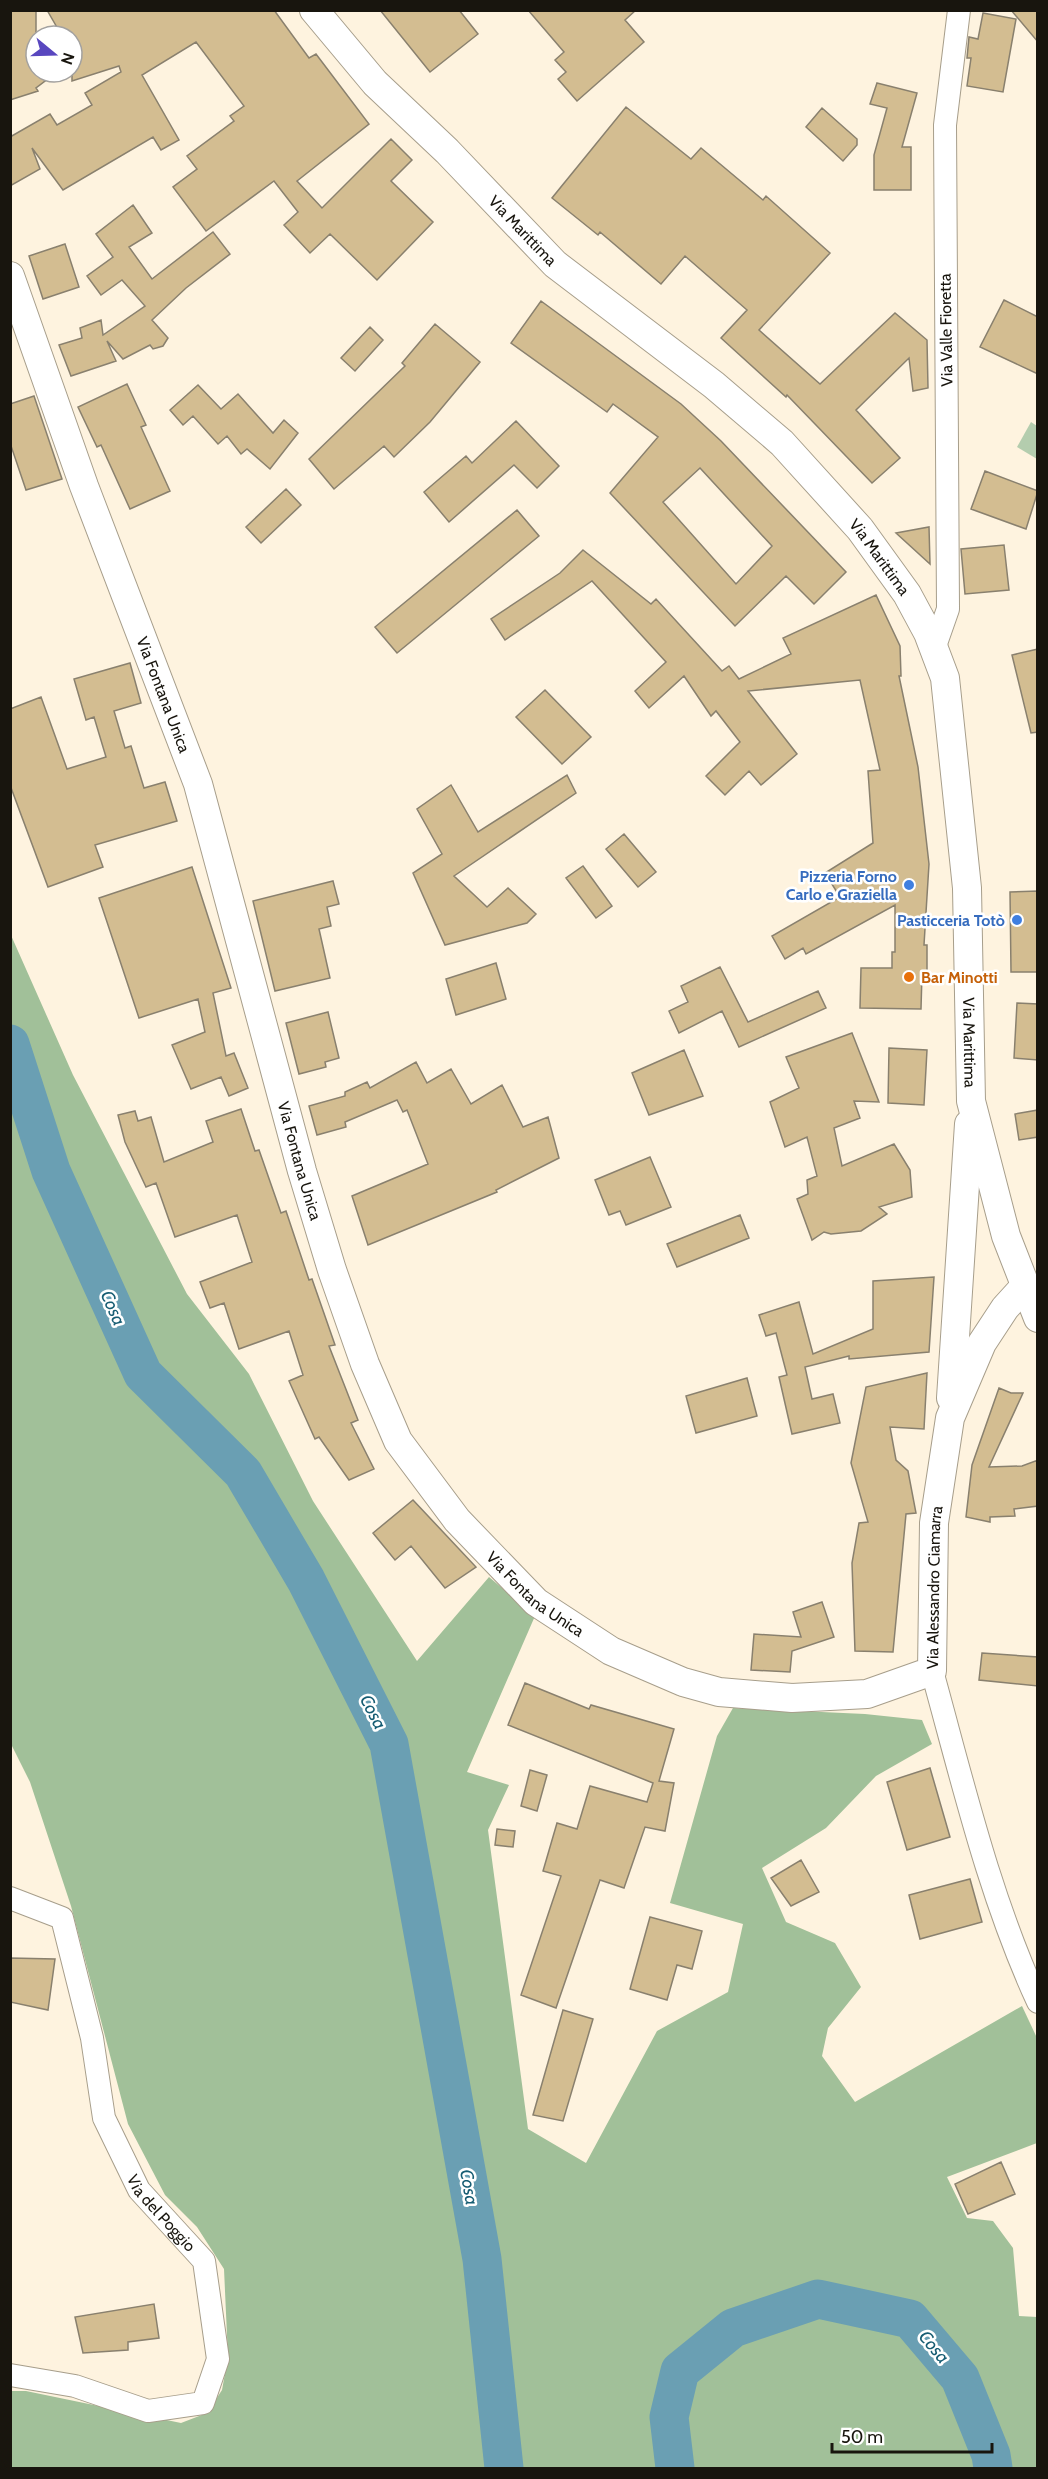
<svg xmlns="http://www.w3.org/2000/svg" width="1048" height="2479" viewBox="0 0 1048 2479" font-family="Cabin,sans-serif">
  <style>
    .green { fill: #b4cdae }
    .forest { fill: #a1c099 }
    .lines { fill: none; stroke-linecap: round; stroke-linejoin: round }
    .river { stroke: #6a9fb3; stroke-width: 39 }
    .building { fill: #d3bd91; stroke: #89806e; stroke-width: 1.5; fill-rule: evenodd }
    .minor-casing { stroke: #a79e8b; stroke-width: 24 }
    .major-casing { stroke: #a79e8b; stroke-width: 30 }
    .minor { stroke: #fff; stroke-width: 22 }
    .major { stroke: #fff; stroke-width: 28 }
    .shop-dot { fill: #3f7fe0; stroke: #fff; stroke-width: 2 }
    .food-dot { fill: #e8710a; stroke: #fff; stroke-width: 2 }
    .labels { text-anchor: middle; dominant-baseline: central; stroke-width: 5; stroke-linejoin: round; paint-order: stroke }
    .street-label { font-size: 16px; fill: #18150e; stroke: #fff }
    .shop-label { font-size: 16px; font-weight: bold; fill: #366cbe; stroke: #fff; text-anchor: end }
    .food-label { font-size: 16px; font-weight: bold; fill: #c56008; stroke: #fff; text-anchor: start }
    .water-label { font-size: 18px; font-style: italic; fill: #175d73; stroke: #fff }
  </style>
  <rect width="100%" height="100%" fill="#fef3df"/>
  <path class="green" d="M1031 422 1037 426V459L1017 447Z"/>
  <path class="forest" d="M10 933 73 1075 187 1294 249 1374 313 1501 417 1661 489 1577 535 1616 467 1772 509 1785 488 1830 528 2129 586 2163 657 2031 728 1992 743 1924 670 1903 717 1736 733 1708 865 1714 922 1720 932 1744 876 1776 826 1828 762 1868 786 1922 835 1943 861 1987 828 2028 822 2056 855 2102 1022 2006 1037 2038V2143L947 2177 967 2218 993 2221 1013 2248 1019 2316 1037 2317V2468H11V2391H26L181 2423 207 2413 222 2390 228 2357 224 2269 197 2227 165 2195 128 2124 71 1906 30 1782 11 1744Z"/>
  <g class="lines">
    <path class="river" d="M10 1044 51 1171 143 1374 243 1473 306 1580 389 1744 482 2259 504 2468
      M675 2468 669 2417 680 2371 733 2328 818 2299 910 2319 960 2378 991 2455 993 2468"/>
  </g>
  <path class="building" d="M10 10H36V72H57L36 88 38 91 10 100Z
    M47 10H274L309 58 316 54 369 124 297 181 322 208 391 139 412 160 391 181 433 222 377 280 330 234 310 253 284 225 298 212 274 181 206 231 173 187 197 169 187 156 234 121 230 116 244 106 196 42 142 75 179 140 161 150 153 137 63 190 32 148 40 169 10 186V137L50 114 57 125 92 105 85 93 121 72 119 66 72 81V36H62Z
    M380 10H459L478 34 430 72Z
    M528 10H636L625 20 644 42 577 101 558 79 566 72 555 60 564 52Z
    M1011 10H1038V42Z
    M983 13 1016 19 1003 92 967 86 971 58H967L969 37 978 39Z
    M877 83 917 93 902 147H911V190H874V155L887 108 870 104Z
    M626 107 691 159 701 148 763 200 766 196 830 253 759 330 820 384 895 313 927 340 928 388 913 391 909 358 856 410 900 458 872 483 787 395 786 397 721 338 747 310 685 256 661 284 600 232 598 235 552 198Z
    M822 108 857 139V145L843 161 806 127Z
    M133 205 152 233 129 247 152 279 213 232 230 254 186 288 152 320 168 338 163 346 153 349 150 345 123 359 107 341 116 361 71 376 59 345 82 338 80 328 101 320 103 335 145 306 122 280 101 295 87 276 113 257 96 234Z
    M65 244 79 287 43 299 29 256Z
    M1004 300 1038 317V374L980 347Z
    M541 301 681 404 721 441 846 572 814 604 786 576 735 626 610 493 658 437 613 404 607 412 511 343ZM700 468 772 546 736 584 663 502Z
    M435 324 480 362 430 422 394 457 384 446 334 489 309 459 405 366 402 363Z
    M370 327 383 340 355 371 341 358Z
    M127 384 146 425 141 427 170 491 130 509 101 445 97 447 78 407Z
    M198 385 221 409 238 394 273 433 284 420 298 433 270 469 247 449 241 454 227 436 218 444 193 416 183 425 170 410Z
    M34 396 62 479 26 490 10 443V404Z
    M516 421 559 466 537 488 514 465 449 522 424 492 466 456 472 463Z
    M985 471 1038 491 1026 529 971 509Z
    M286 489 301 505 261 543 246 527Z
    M517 510 539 536 397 653 375 627Z
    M929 527 930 564 896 533Z
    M1004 545 1009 590 965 594 961 549Z
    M583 550 651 604 656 599 722 671 729 666 739 679 791 654 783 638 876 595 900 646 901 676H899L918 767 929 864 924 945H927V974H922L921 1009 860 1008 861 968H892V952H895V905L806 954 803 948 785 959 772 936 840 897 825 873 873 843 868 771 880 770 860 680 748 691 797 754 761 785 749 771 725 795 706 776 740 742 716 711 711 716 684 676 649 708 635 691 666 662 592 581 505 640 491 619 560 573Z
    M1038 649V732L1031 733 1012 655Z
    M130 663 141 703 114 711 125 748 131 746 144 788 165 782 177 821 95 845 103 867 48 887 10 785V709L41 697 67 769 106 757 94 717 86 720 74 679Z
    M545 690 591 737 562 764 516 717Z
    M567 775 576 793 454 876 487 907 508 888 536 914 527 923 445 945 413 873 442 854 417 809 451 785 478 832Z
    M624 834 656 872 638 887 606 849Z
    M583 866 612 906 596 918 566 878Z
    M192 867 231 988 213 993 226 1056 234 1053 248 1088 229 1096 221 1077 191 1089 172 1045 205 1032 198 999 139 1018 99 898Z
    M333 881 339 904 327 907 331 926 319 929 330 978 275 991 253 901Z
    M1038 891V972H1011L1010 892Z
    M496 963 506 999 456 1015 446 979Z
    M720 967 748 1022 818 991 826 1008 739 1047 722 1011 679 1033 669 1011 688 1002 681 986Z
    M1017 1003 1038 1004V1060L1014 1058Z
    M328 1012 339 1058 325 1062 326 1067 299 1074 286 1023Z
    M852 1033 879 1102 854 1101 860 1118 834 1128 842 1166 894 1144 910 1170 912 1197 879 1207 887 1214 861 1231 831 1234 824 1232 812 1240 797 1199 808 1194 807 1180 817 1176 807 1137 785 1147 770 1102 799 1088 786 1057Z
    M889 1048 927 1050 924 1105 888 1103Z
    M684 1050 703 1096 649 1115 632 1073Z
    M416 1062 427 1083 451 1069 471 1104 502 1085 523 1127 548 1117 559 1158 496 1190 497 1192 368 1245 352 1196 428 1164 407 1110 403 1112 397 1100 345 1122 346 1127 317 1135 309 1106 345 1096V1092L367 1082 370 1088Z
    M241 1109 255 1151 259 1150 281 1213 286 1211 309 1280 312 1279 335 1345 329 1346 358 1420 351 1423 374 1469 349 1480 319 1437 315 1439 289 1381 303 1375 289 1331 239 1349 224 1303 210 1308 200 1282 252 1262 237 1215 175 1237 156 1183 146 1187 125 1142 118 1115 135 1111 138 1121 151 1117 164 1162 213 1142 206 1121Z
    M1038 1110V1137L1019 1140 1015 1114Z
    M650 1157 671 1207 626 1225 620 1211 609 1215 595 1180Z
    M740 1215 749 1238 677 1267 667 1244Z
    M934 1277 929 1352 849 1359V1356L805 1367 812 1399 833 1394 840 1423 792 1434 779 1377 787 1375 776 1333 766 1336 759 1315 799 1302 813 1354 873 1329V1281Z
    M927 1373 924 1429 890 1427 896 1460 908 1471 916 1513 906 1514 893 1652 855 1651 852 1563 859 1523 868 1522 851 1463 866 1387Z
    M747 1378 757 1416 696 1433 686 1396Z
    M999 1388 1011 1393H1023L989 1467 1022 1466 1038 1460V1506L1014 1509 1015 1516 990 1517V1522L966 1517 972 1465Z
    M413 1500 476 1567 445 1588 411 1546 395 1560 373 1533Z
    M822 1602 834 1637 792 1651 790 1672 751 1670 754 1634 801 1637 793 1612Z
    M982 1653 1038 1657V1686L979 1680Z
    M525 1683 589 1709 591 1705 674 1729 659 1781 674 1783 665 1831 645 1827 624 1888 600 1880 556 2008 521 1995 561 1876 543 1871 557 1823 577 1829 590 1786 647 1802 653 1783 508 1725Z
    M930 1768 950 1837 907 1850 887 1782Z
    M530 1770 547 1775 537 1811 521 1806Z
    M497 1829 515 1831 513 1847 495 1845Z
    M801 1860 819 1892 791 1906 771 1878Z
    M970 1879 982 1922 920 1939 909 1895Z
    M650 1917 702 1931 692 1969 677 1965 667 2000 630 1989Z
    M10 1958 55 1959 48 2010 10 2002Z
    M563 2010 593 2019 563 2121 533 2115Z
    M1001 2162 1015 2194 968 2214 955 2184Z
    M154 2304 159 2338 128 2342V2350L83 2353 75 2317Z"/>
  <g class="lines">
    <g class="minor-casing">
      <g id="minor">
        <path d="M934 649 948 609 945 125 959 10"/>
        <path d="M932 1671C963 1783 989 1896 1038 2002"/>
        <path id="s1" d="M10 1898 62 1918 92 2038 104 2118 139 2190 204 2261 218 2359 203 2403 148 2411 75 2386 10 2375"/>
      </g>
    </g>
    <g class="major-casing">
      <g id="major">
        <path id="s2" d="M314 10 375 83 447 151 555 264 714 385 782 443 860 529 907 594 928 633 945 678 967 888 971 1101 1006 1236 1038 1318"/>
        <path id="s3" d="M10 276 84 486 198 784 302 1171 332 1270 365 1364 398 1441 457 1520 536 1602 611 1651 683 1682 719 1692 792 1698 867 1694 932 1671 934 1523 950 1418 982 1343 1005 1308 1025 1286"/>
        <path d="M951 1398 969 1124"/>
      </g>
    </g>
    <use href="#minor" class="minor"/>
    <use href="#major" class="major"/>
  </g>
  <g class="shop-dot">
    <circle cx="909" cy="885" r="6"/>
    <circle cx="1017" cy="920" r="6"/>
  </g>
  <circle class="food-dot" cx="909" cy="977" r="6"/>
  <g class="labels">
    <g class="street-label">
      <text stroke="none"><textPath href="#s2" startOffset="304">Via Marittima</textPath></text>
      <text transform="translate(946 330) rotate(-91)">Via Valle Fioretta</text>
      <text stroke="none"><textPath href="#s2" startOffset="790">Via Marittima</textPath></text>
      <text stroke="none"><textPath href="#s3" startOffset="446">Via Fontana Unica</textPath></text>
      <text stroke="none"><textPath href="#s2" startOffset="1294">Via Marittima</textPath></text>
      <text stroke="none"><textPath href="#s3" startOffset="932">Via Fontana Unica</textPath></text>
      <text stroke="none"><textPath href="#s3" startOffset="1948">Via Alessandro Ciamarra</textPath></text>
      <text stroke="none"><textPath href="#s3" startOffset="1436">Via Fontana Unica</textPath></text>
      <text stroke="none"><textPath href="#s1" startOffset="372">Via del Poggio</textPath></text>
    </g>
    <g class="shop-label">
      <text x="897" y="876">Pizzeria Forno<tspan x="897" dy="18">Carlo e Graziella</tspan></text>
      <text x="1005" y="920">Pasticceria Totò</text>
    </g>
    <g class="food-label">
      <text x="921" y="977">Bar Minotti</text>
    </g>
    <g class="water-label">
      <text transform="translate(113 1308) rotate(66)">Cosa</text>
      <text transform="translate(373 1712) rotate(63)">Cosa</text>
      <text transform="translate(469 2187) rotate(80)">Cosa</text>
      <text transform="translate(934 2347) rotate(50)">Cosa</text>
    </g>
  </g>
  <rect width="1048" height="2479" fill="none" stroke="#18150e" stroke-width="24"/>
  <g transform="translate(54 54) rotate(109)"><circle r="28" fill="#ffffff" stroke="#a3a19f" stroke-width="1.5"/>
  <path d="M0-4.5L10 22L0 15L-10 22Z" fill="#5947bf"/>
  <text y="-9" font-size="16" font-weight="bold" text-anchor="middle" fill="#18150e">N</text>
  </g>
  <path d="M832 2443v9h160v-9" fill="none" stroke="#18150e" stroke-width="3"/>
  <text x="841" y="2443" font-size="18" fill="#18150e" stroke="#ffffff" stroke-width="4.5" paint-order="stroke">50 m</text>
</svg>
